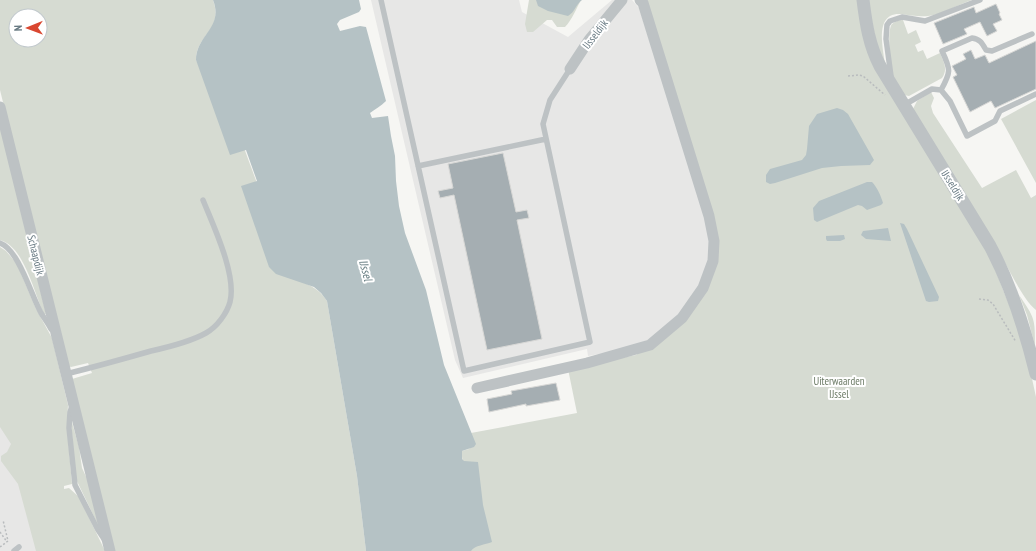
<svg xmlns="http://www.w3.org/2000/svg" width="1036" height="551" viewBox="0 0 1036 551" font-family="'PT Sans Narrow',sans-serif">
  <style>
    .built { fill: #e7e7e6 }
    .green { fill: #d6dbd2; fill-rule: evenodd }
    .water { fill: #b5c2c5 }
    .building { fill: #a5aeb2; stroke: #d7d7d5 }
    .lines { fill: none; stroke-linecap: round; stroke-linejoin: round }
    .path { stroke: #b9bcbe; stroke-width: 1.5; stroke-dasharray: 2 2; stroke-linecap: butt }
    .service { stroke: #bdc2c4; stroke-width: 5.5 }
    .minor { stroke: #bdc2c4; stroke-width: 11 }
    .tertiary { stroke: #bdc2c4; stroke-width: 13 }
    .labels { text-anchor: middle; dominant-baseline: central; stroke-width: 4; stroke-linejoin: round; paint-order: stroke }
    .street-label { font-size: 11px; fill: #677982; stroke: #fff }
    .park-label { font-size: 11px; fill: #6b7a65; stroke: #fff }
    .water-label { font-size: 12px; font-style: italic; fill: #637a7f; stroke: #fff }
  </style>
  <rect width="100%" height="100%" fill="#f6f6f3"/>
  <path class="built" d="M371 0H519L522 12 568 37 612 0H632L639 8 710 229 712 251 694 298 657 337 616 351 588 356 587 349 463 378 455 360Z
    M0 328 47 551H0Z"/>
  <path class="green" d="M0 0H213C224 31 196 34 196 60L244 148 292 278C307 284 318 287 327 301L357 476 366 551H114L72 379 92 373 88 363 71 367 68 366 0 90ZM16 16H40V40H16Z
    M529 0H581C576 9 572 20 565 27H557L552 20H547L533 32H527L525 24Z
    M643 0H859L862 29 986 247 1024 342 1036 397V551H469L462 456V451L469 449 471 446V433L577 413 568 369 636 355 684 319 716 246Z
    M868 0H972C960 4 940 15 928 16 919 17 910 15 900 14 874 13 883 48 885 65L878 53Z
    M900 20H903L908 34 916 30 921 42 915 45 918 52 923 50 927 59 940 53C944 63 948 69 942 78L909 96 904 95C901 91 897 87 895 83 891 75 886 31 892 24 894 22 897 21 900 20Z
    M931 92 934 98 931 106 933 113 982 188 1016 170 1031 198 1036 195V310C1025 302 1012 275 1005 263L913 109 917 101Z
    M1036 100V183L1001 119Z
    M0 121 46 314H44C34 293 24 246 0 240Z
    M0 247 6 251 17 264 36 309 52 338 68 405 67 427 72 484 64 486V489L69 488 79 497 105 551H36L18 484 1 461V456L7 452 11 444 0 427Z
    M1019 295C1035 318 1035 319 1035 346L1027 315Z
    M71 419 79 447 82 468 89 483 100 529 75 477Z"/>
  <path class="water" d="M213 0H359L361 9 359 12 340 20 337 24 340 31 360 26 366 27 386 101C381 106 375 109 370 113L372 118 388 116 391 136 395 156 396 181 399 206 405 233 426 290 444 365 476 444 474 447 462 451V459L464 461 478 462 483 505 492 542C485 545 475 545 471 551H366L357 476 327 301 321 293 314 287 276 274 269 267 241 186 257 181 246 150 230 155 196 60C196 35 224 28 213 0Z
    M536 0H582C576 4 575 12 568 16L548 11 538 6Z
    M837 108 843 110 848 114 874 160 870 165 841 166 822 168 775 183 770 184 766 182V175L770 169 802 160 806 155 807 149 809 126 817 114Z
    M867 182H872C877 187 881 196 883 203L881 205 867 210 862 206 858 205 817 222 814 220 813 208 819 201Z
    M900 223 904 224 907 229 939 297 938 301 929 302 926 301Z
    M888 228 891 241 866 239 861 235 863 231Z
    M844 235 845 239 840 241H827L826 239V236Z"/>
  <path class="building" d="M996 4 1000 13 999 14 1002 20 993 24 997 31 987 36 980 22 964 29 967 34 943 44 934 23 974 7 976 13Z
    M1036 41V89L995 108 991 101 970 112 953 77 957 75 952 66 966 59 963 54 971 50 975 59 985 55 989 63Z
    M503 153 516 212 527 210 529 218 517 220 542 339 487 350 454 195 440 198 438 191 453 188 448 164Z
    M556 383 560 400 526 406V404L489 412 487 399 512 394 511 391Z"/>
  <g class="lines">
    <path class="path" d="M848 76 859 75 863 76 885 95
      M979 299 988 300 993 304 1016 342
      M0 532 7 542
      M0 547 8 541 3 520"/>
    <path class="service" d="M381 0 464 371 590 342 543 124 550 100 570 69
      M891 76 886 39 887 25 890 21 902 17 925 21 980 0
      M941 90C951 72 951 70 942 51L972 38C980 39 982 43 986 50L992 51 1032 34
      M904 105 932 89 941 90 950 101 967 136 995 121 1000 111 1036 94
      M418 166 546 139
      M0 243C19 250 31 295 41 313 44 318 48 323 51 329
      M66 374C94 367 123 359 151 351 169 347 190 342 206 333 217 327 227 313 230 302 237 275 213 225 203 200
      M72 406 70 412 69 428 75 485 98 530 104 539
      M14 551 19 547"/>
    <path class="minor" d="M570 69 589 40 622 0
      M0 107 110 551
      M477 388 587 363 650 345 682 318 703 288 713 261 714 241 709 216 643 3 640 0"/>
    <path class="tertiary" d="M863 0C866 24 869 45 880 66L990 246C1012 287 1025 329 1036 374"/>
  </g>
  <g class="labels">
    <g class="street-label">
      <text transform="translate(595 34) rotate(-53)">IJsseldijk</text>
      <text transform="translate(953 185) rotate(58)">IJsseldijk</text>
      <text transform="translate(36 255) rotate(76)">Schaapdijk</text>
    </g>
    <g class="park-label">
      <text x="839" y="381">Uiterwaarden<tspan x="839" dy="13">IJssel</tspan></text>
    </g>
    <g class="water-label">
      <text transform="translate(366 270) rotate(74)">IJssel</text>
    </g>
  </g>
  <g transform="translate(28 28) rotate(269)"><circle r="19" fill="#ffffff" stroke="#c2c9cd"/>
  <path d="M0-3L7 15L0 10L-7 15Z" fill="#d94730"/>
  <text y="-6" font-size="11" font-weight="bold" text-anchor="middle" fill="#677982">N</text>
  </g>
</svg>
